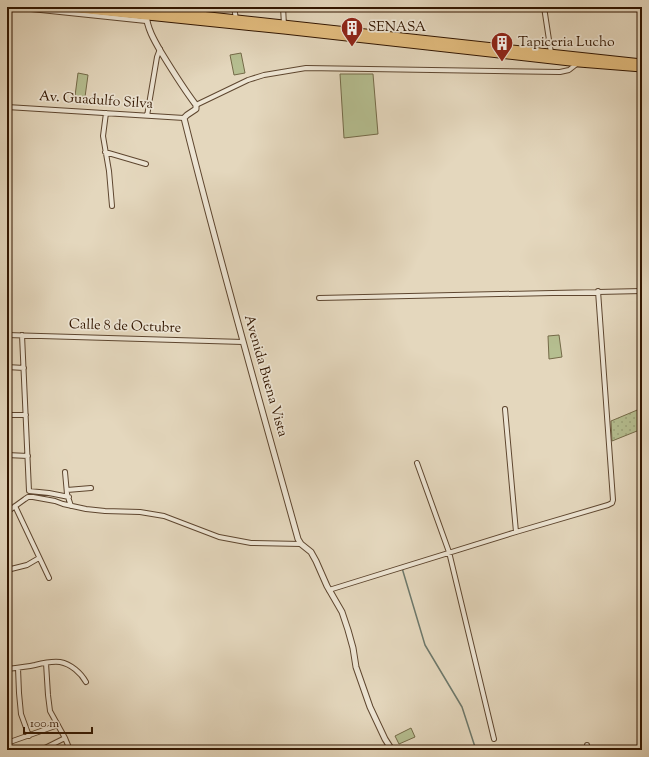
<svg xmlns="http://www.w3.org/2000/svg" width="649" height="757" viewBox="0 0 649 757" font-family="'Sorts Mill Goudy',serif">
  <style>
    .park { fill: url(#park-dots); stroke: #746a48 }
    .pitch { fill: #b5be90; stroke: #746a48 }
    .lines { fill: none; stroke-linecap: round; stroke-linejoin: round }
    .stream { stroke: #6d786b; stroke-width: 1.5 }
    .minor-casing { stroke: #5e462f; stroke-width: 6 }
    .tertiary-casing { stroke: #5e462f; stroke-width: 7 }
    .primary-casing { stroke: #321600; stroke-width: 9 }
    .minor { stroke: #ede5d4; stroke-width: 4 }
    .tertiary { stroke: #ede5d4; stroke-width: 5 }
    .primary { stroke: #e2bc7e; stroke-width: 7 }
    .labels { text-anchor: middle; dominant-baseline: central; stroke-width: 3.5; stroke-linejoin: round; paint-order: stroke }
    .poi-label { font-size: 14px; fill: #321600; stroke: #ede5d4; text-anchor: start }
    .street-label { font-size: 14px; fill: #321600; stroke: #ede5d4 }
  </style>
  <defs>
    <pattern id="park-dots" width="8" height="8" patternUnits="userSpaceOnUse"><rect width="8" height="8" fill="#b5be90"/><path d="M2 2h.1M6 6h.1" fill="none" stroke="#9ca37a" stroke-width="1.8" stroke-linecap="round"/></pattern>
  </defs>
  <rect width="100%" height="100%" fill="#e4d7bd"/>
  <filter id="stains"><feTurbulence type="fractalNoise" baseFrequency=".005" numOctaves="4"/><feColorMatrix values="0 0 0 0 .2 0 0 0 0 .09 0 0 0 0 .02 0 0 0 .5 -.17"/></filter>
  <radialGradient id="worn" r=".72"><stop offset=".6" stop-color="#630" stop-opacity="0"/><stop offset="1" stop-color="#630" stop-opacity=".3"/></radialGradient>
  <path class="park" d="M642 408V429L612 441 611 421Z"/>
  <path class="pitch" d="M241 53 245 73 234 75 230 55Z
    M78 73 88 75 85 97 75 96Z
    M340 74H373L378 134 344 138Z
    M559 335 562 357 549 359 548 336Z
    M411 728 415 737 399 744 395 736Z"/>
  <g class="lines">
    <path class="stream" d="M402 568 425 645 462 707 476 750"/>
    <g class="minor-casing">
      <path id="minor" d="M12 7 146 21
        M234 7 236 19
        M283 7 284 25
        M544 7 551 53
        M196 105 248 80 264 75 306 68 560 72 569 70 578 63
        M7 107 184 118
        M106 113 103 136 109 171 112 206
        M147 116 157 57 160 49
        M105 152 146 164
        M319 298 642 291
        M7 335 243 342
        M22 335 29 491 49 493 69 497
        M7 367 24 368
        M505 409 516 532
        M7 415H26
        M7 455 28 456
        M417 463 449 552 494 739
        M65 472 67 494 71 506
        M67 490 91 488
        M15 506 49 578
        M7 512 25 499 28 497H33L55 501 63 504 86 509 105 511 140 512 164 516 219 537 251 543 301 544
        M7 570 27 565 39 558
        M329 590 516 532 608 505 612 503 613 500 598 291
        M46 663 48 695 50 711 65 738 70 750
        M18 668 19 693 21 714 29 736
        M7 669C16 668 26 667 35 665 43 663 52 661 60 662 71 664 81 673 86 682
        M7 743 58 725
        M41 750 65 738
        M587 750V745"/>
    </g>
    <g class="tertiary-casing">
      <path id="tertiary" d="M146 14C147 28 154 40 161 52 172 70 183 88 196 105V109L187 115 184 118C219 259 259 399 298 539L301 544 311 552 316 561 327 586 342 612 348 630 353 648 356 667 370 707 385 739 392 750"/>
    </g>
    <g class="primary-casing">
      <path id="primary" d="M60 7 284 30 579 63 642 68
        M121 8 145 9 642 63"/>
    </g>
    <use href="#minor" class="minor"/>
    <use href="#tertiary" class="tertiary"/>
    <use href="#primary" class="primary"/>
  </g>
  <defs>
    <g id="building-pin" transform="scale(1.15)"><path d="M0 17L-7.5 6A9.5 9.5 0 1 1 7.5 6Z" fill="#8f2418" stroke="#ede5d4"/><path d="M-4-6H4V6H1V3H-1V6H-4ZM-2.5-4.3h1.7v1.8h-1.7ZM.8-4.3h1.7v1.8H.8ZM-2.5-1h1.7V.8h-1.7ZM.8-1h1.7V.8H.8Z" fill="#fff"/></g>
  </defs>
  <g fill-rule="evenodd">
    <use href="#building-pin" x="352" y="28"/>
    <use href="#building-pin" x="502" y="43"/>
  </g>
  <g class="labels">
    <g class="poi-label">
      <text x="368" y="28">SENASA</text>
      <text x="518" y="43">Tapiceria Lucho</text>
    </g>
    <g class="street-label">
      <text transform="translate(96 101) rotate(4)">Av. Guadulfo Silva</text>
      <text transform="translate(125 327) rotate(2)">Calle 8 de Octubre</text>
      <text transform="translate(265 376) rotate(74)">Avenida Buena Vista</text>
    </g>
  </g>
  <rect width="649" height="757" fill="none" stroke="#e4d7bd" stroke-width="24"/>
  <rect x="8" y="8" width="633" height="741" fill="none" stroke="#321600" stroke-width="2"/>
  <rect x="12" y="12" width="625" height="733" fill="none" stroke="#321600"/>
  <path d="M24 727v6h68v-6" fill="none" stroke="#321600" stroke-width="2"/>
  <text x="30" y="727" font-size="12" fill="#321600" stroke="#ede5d4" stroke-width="3" paint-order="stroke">100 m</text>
  <rect width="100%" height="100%" filter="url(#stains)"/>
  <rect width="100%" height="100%" fill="url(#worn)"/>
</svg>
